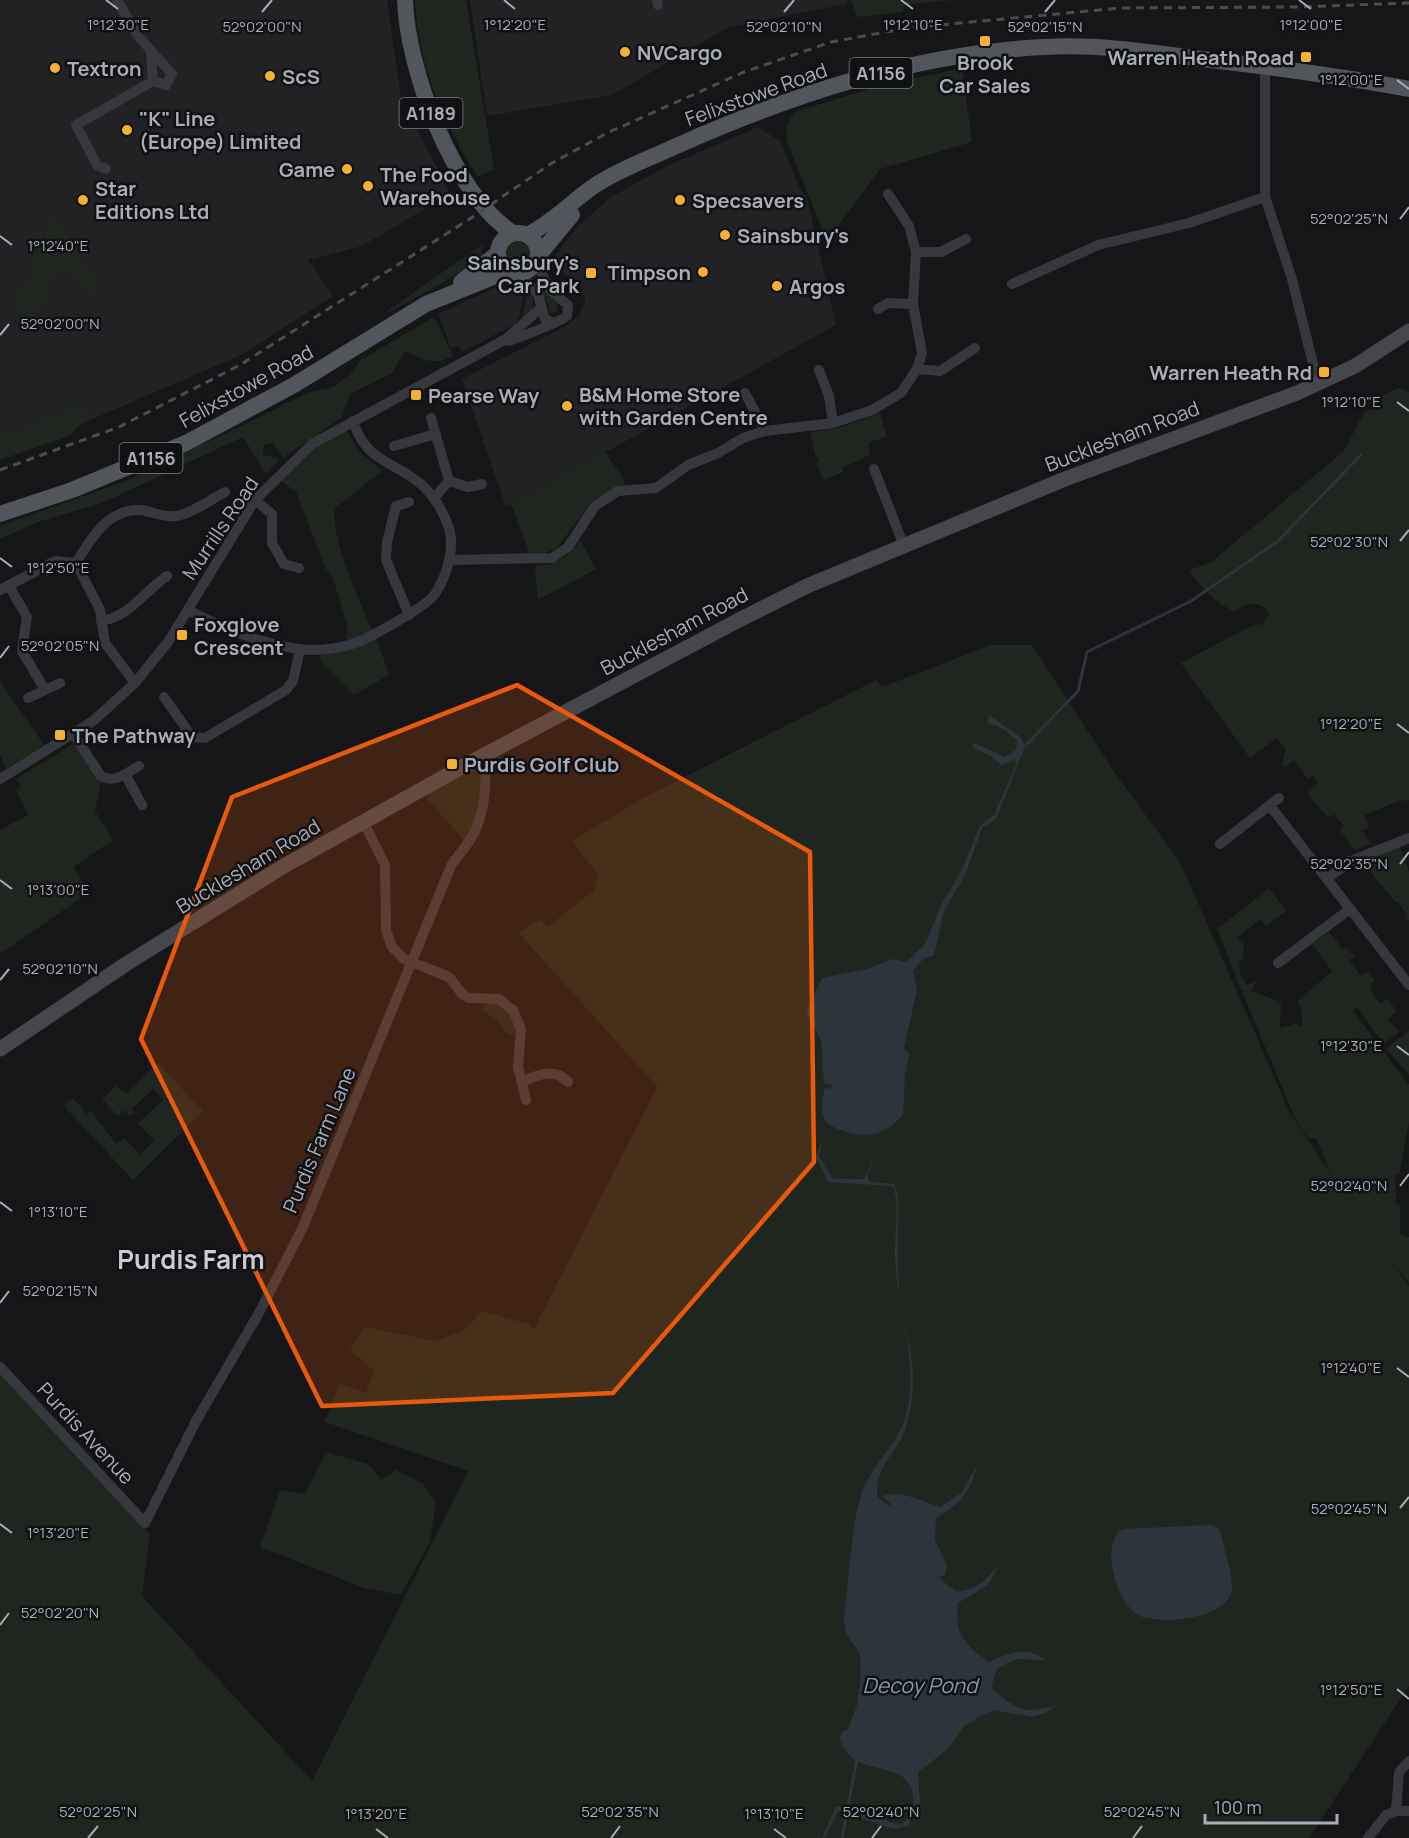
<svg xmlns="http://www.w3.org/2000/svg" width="1409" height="1838" viewBox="0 0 1409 1838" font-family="Manrope,sans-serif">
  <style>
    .built { fill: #222225 }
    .green { fill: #1e261f }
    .water { fill: #2c353c }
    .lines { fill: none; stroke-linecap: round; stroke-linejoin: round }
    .stream { stroke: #2c353c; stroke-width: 3 }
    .street { stroke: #37383d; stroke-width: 10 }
    .secondary { stroke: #45474d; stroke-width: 15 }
    .primary { stroke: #53555c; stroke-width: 16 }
    .rail { stroke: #4a4c52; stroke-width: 3; stroke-dasharray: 8 6; stroke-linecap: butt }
    .marked { fill: #e8590c; fill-opacity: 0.2; stroke: #e8590c; stroke-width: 4.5; stroke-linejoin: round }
    .ticks { fill: none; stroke: #a8adb8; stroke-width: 2 }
    .poi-dot { fill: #f2b134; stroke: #111113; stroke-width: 2 }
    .labels { text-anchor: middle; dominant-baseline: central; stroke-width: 5; stroke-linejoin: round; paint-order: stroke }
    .shield { fill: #111113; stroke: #7b7e86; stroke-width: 1.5 }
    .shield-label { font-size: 18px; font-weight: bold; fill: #a8adb8 }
    .poi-label { font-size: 20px; font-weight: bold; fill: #a8adb8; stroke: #111113; text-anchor: start }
    .street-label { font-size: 20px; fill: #a8adb8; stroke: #111113 }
    .water-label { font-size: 21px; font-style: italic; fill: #7f9bb3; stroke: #111113 }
    .district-label { font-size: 26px; font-weight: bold; fill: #c9ccd4; stroke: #111113 }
    .ticks-label { font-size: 15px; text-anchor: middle; fill: #a8adb8; stroke: #111113; stroke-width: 5; stroke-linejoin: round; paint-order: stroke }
  </style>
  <rect width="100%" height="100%" fill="#161618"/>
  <path class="built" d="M0 0H387L401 97 450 194 362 246 308 260 333 296 241 355 0 459Z
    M470 0H847V4L729 27 612 95 487 116Z
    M758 127 781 142 800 189 807 198 836 325 506 507 462 379 566 326 579 315 586 301 580 285 559 270 556 254 578 226 611 197 669 165Z
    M497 287 512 288 523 297 519 317 515 324 462 352 458 346 451 348 438 314Z"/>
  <path class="green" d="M415 0H466L494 169 478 177C443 123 418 65 415 0Z
    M851 0H953L903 5V12L857 17Z
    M962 68 972 142 880 169 827 241 787 142 786 127 794 112 883 85Z
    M49 212C58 217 70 230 70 242L80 254 84 266 92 273 98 291 87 293C76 285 74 270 58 273L52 279 45 305 35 312 32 326C18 323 17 303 16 291L31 278 35 257 28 245 31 237 43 236 47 233 45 217Z
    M506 253a12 12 0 1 1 24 0a12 12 0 1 1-24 0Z
    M483 244 481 258C448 281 415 299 380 316Z
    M543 286 558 302 557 312 551 313 540 288Z
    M530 292 533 298V308L522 318 527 296Z
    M432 318 437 322 453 356C435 366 423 360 405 351L392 373 350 394 342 417 283 458 273 443 264 445 263 455 280 459 266 474 243 437 102 503 38 522 0 539V526L123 482 258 418 306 393 333 387 348 376 361 360Z
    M1398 388 1409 392V800L1398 801 1365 815 1369 827 1362 831 1371 844 1355 850 1340 830 1344 827 1334 814 1328 818 1307 793 1318 783 1313 776 1308 779 1294 760 1285 767 1282 765 1286 749 1277 738 1250 758 1181 663 1251 626 1262 624 1269 614C1260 598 1247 604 1234 611 1216 604 1200 586 1189 570L1210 563 1344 451 1363 414 1379 405 1383 395Z
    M81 405 88 417 69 436 0 460V438Z
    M880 413 887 437 869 442 870 455 843 467V472L824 480 816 464 819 459 815 454 810 432 842 427Z
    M343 426 361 453 382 471 335 508C330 552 376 628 389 675L354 695 321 662 318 649 346 645 347 624 332 575 326 569 296 492 276 477Z
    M605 452 623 477 625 485 594 499 557 548 545 553 530 554 511 504Z
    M580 540 596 569 538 600 535 566C555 565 569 558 580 540Z
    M991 645H1032L1115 773 1180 862 1290 1113 1353 1208 1329 1171 1317 1139 1307 1137 1295 1119 1242 991 1249 990H1241L1217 929 1269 888 1286 911 1266 926 1261 919 1236 938 1244 942 1243 960H1239L1241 977 1247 985 1257 980 1251 991 1281 1002 1280 1028 1298 1023 1299 1027 1303 1026 1301 1007 1297 1002 1332 971 1312 944 1329 932 1343 949 1346 947 1355 956 1349 960 1361 976 1368 971 1375 981 1371 984 1373 988 1370 990 1380 1003 1387 999 1397 1011 1388 1019 1399 1032 1384 1044 1357 1007 1352 1010 1409 1085V1123L1399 1174H1395L1396 1204H1400V1234L1409 1237V1283L1390 1260 1409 1286V1686L1309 1838H0V1373L150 1534 142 1596 312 1781 468 1471 325 1422 339 1383 366 1393 374 1371 350 1350 365 1327 435 1341 463 1331 482 1311 529 1324 534 1329 657 1087 519 933 533 922 540 920 548 927 594 890 598 875 572 841 645 797 876 680 882 687Z
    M0 682 45 746 6 768 0 755Z
    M73 744 101 781 95 811 113 840 73 867 90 892 0 954V830L28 815 16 790 21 787 16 779Z
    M475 767 481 770 483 776 476 822 465 841 426 798 429 793Z
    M1399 845 1409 872V921L1405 916 1407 914 1398 902 1396 903 1362 861Z
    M490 1000 505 1006 515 1026 516 1033 508 1035 496 1020 481 1009Z
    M1409 1031V1075L1386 1048Z
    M158 1063 203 1111 133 1180 64 1106 73 1098 87 1114 91 1111 116 1144 124 1138 140 1154 154 1141 138 1123 163 1100 153 1089 132 1109 134 1112 130 1116 125 1110 118 1116 102 1099 116 1086 126 1093Z
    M326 1452 368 1464 381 1480 396 1470 423 1484 436 1502 430 1542 401 1595 364 1588 260 1547 280 1490 305 1494Z"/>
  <path class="water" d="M990 716 1019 736 1025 745 1028 741 1021 756 996 819 982 828 965 875 944 911 934 955 923 959 913 971 917 990 904 1048 909 1054 905 1074 903 1115C884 1136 866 1139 840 1130 834 1127 828 1126 825 1120 820 1109 822 1099 825 1088L830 1089 832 1085 824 1083 821 1040 806 1011 822 978 870 968 893 959 906 962 925 944 943 901 960 874 980 826 994 815 1016 765 1015 759 1001 765 992 757 972 747 974 743 1005 757 1016 750 1017 741 1005 730 987 722Z
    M823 1138 819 1157 833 1179H864L873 1159 874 1148 873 1162 867 1174 869 1182 894 1184 897 1191C900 1229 895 1267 901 1305 907 1339 916 1363 912 1399 910 1412 907 1427 901 1439 888 1462 877 1467 877 1496L889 1506 891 1504 882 1496C903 1490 921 1501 940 1507L961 1493 978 1464C969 1493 963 1502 936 1518L935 1539 947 1566 945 1574 939 1578 957 1592C979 1589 988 1578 1001 1562L987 1586 958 1603C954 1634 965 1645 989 1662 1007 1653 1027 1645 1045 1660L1016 1659 997 1669 991 1688C1018 1710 1023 1715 1057 1705L1045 1713 1031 1717 994 1710 975 1719 964 1727 948 1749 918 1772 920 1803 908 1826 893 1829 838 1811 824 1838H822L836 1806 901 1825C916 1815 919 1787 901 1776 876 1761 853 1774 839 1738L842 1732 848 1729 857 1705 861 1674 860 1654 846 1634 844 1620C848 1589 852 1505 867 1481 881 1456 900 1440 907 1411 919 1360 897 1308 895 1257 894 1234 900 1211 894 1189L892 1186 828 1182 816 1157Z
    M1211 1525 1218 1528 1221 1535C1224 1549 1233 1575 1232 1589 1230 1619 1162 1625 1140 1616 1117 1605 1098 1544 1123 1529Z"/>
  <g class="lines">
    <path class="stream" d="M1027 744 1078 691 1087 652 1191 601 1277 542 1361 455
      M842 1838 857 1759"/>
    <path class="street" d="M117 0 138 36 172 74 166 85 153 81 151 54
      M657 0 658 5
      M1265 66V197L1292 279 1318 384
      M106 169 97 165 76 125 153 81
      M916 252H941L966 239
      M521 273 538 295 545 319 553 323
      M1012 284 1098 245 1189 223 1265 197
      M878 309 888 303 913 304
      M509 341C518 338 562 321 567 316L568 305 550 290 536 262
      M917 369 940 371 975 348
      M819 370 829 396 833 423
      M745 393 765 431
      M431 418 449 481 434 498
      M394 446 436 434
      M874 469 904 546
      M449 481 468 487 482 484
      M255 500 272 514V543L284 564 299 568
      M450 560 552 558 568 547 595 506 618 491 656 488 688 465 718 453 743 438 765 431 833 423 872 410 901 393 917 369 922 353 913 304 916 252 909 226 888 194
      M76 563C90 540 107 509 140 510 152 511 162 518 176 516 192 514 211 499 225 492
      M9 586 27 617 22 651 45 690
      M0 590 55 561 76 563 100 610 105 643 135 683
      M188 610C221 628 262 644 299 649 315 651 334 649 349 645 365 641 426 607 435 594 447 576 456 546 448 525 442 509 431 491 417 481 387 459 366 460 353 421
      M409 615 386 560 387 542 396 506 409 502
      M101 621C131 616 143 592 167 576
      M164 697 192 737 205 738 286 690 293 681 300 649
      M28 698 60 683
      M74 735 101 776C114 784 127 773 139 766
      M125 774 142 805
      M0 779 93 721 135 683 168 642 255 500 312 444 506 339 541 308
      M1271 807 1409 985
      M364 823 385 865 386 930 392 947 404 959 449 977 463 995 469 998 499 999 513 1010 521 1029 518 1067 526 1100
      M1220 844 1279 798
      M1328 878 1351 861 1409 838
      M1278 963 1350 909
      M522 1082C537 1075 555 1067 568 1082
      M0 1367 145 1523 196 1421 259 1313 303 1227 451 866C458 855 467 846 473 835 485 813 488 780 483 756
      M1396 1811H1409
      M1368 1838 1386 1815 1396 1811 1399 1772 1409 1761"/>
    <path class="secondary" d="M0 1049 126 964 284 866 462 767 739 620 807 586 1065 479 1297 393 1355 366 1409 331"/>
    <path class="primary" d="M405 0C407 68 453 195 513 233
      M498 253a20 20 0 1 1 40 0a20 20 0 1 1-40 0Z
      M527 235C553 222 571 202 594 186 618 170 648 159 674 147 790 95 916 53 1044 47 1097 44 1150 52 1202 59 1271 67 1340 76 1409 89
      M538 256 572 215
      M461 282 497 254
      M0 514 72 490 186 443 294 385 426 304 508 271"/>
    <path class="rail" d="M0 470 119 427 240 365 468 220 552 163 607 133 744 72 831 42 908 28 1120 8 1298 7 1409 3"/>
  </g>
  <path class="marked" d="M517 685 810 852 814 1162 613 1393 322 1406 141 1039 232 797Z"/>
  <path class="ticks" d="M106 0 118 9M504 0 515 9M901 0 913 9M1299 0 1311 9M262 12 272 0M784 12 794 0M1045 12 1055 0M1397 80 1409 89M1400 219 1409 207M0 236 12 245M0 335 9 324M1397 402 1409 411M1400 541 1409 530M0 558 12 567M0 658 9 646M1397 724 1409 733M1400 864 1409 852M0 880 12 889M0 980 9 969M1397 1046 1409 1055M1400 1186 1409 1174M0 1202 12 1211M0 1303 9 1291M1397 1368 1409 1377M1400 1508 1409 1497M0 1524 12 1533M0 1625 9 1613M1397 1689 1409 1699M376 1829 388 1838M774 1829 786 1838M88 1838 98 1826M611 1838 620 1826M872 1838 881 1826M1133 1838 1142 1826"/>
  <g class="poi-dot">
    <rect x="979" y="35" width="12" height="12" rx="3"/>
    <circle cx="625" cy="52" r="6"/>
    <rect x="1300" y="51" width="12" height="12" rx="3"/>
    <circle cx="55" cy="68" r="6"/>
    <circle cx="270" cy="76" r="6"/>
    <circle cx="127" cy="130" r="6"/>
    <circle cx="347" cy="169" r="6"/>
    <circle cx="368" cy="186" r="6"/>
    <circle cx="83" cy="200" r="6"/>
    <circle cx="680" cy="200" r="6"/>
    <circle cx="725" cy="235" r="6"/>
    <circle cx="703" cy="272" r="6"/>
    <rect x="585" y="267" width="12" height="12" rx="3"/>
    <circle cx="777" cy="286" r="6"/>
    <rect x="1318" y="366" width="12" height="12" rx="3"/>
    <rect x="410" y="389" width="12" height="12" rx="3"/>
    <circle cx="567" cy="406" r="6"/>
    <rect x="176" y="629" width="12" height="12" rx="3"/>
    <rect x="54" y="729" width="12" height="12" rx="3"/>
    <rect x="446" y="758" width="12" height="12" rx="3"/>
  </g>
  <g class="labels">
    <g class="shield">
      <rect x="849.5" y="58" width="63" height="30" rx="4.5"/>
      <rect x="399.5" y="98" width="63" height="30" rx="4.5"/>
      <rect x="119.5" y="443" width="63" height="30" rx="4.5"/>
    </g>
    <g class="shield-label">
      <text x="881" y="73">A1156</text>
      <text x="431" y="113">A1189</text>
      <text x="151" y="458">A1156</text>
    </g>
    <g class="poi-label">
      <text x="637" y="52">NVCargo</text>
      <text x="1294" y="57" text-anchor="end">Warren Heath Road</text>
      <text x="985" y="62" text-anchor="middle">Brook<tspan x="985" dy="23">Car Sales</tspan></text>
      <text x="67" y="68">Textron</text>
      <text x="282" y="76">ScS</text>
      <text x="139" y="118">"K" Line<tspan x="139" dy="23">(Europe) Limited</tspan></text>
      <text x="335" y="169" text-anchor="end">Game</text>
      <text x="380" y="174">The Food<tspan x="380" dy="23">Warehouse</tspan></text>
      <text x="95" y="188">Star<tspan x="95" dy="23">Editions Ltd</tspan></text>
      <text x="692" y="200">Specsavers</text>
      <text x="737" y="235">Sainsbury's</text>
      <text x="579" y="262" text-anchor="end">Sainsbury's<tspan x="579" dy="23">Car Park</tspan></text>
      <text x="691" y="272" text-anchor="end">Timpson</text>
      <text x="789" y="286">Argos</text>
      <text x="1312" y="372" text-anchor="end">Warren Heath Rd</text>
      <text x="579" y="394">B&amp;M Home Store<tspan x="579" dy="23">with Garden Centre</tspan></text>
      <text x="428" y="395">Pearse Way</text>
      <text x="194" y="624">Foxglove<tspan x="194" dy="23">Crescent</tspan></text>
      <text x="72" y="735">The Pathway</text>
      <text x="464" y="764">Purdis Golf Club</text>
    </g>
    <g class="street-label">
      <text transform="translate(756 94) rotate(-20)">Felixstowe Road</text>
      <text transform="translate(246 386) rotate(-29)">Felixstowe Road</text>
      <text transform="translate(1122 436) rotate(-21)">Bucklesham Road</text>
      <text transform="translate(220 528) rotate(-56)">Murrills Road</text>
      <text transform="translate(674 631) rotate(-28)">Bucklesham Road</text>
      <text transform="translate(248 866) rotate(-31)">Bucklesham Road</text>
      <text transform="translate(319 1140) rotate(-67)">Purdis Farm Lane</text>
      <text transform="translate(86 1433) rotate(47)">Purdis Avenue</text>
    </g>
    <g class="water-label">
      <text x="920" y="1685">Decoy Pond</text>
    </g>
    <g class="district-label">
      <text x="191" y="1259">Purdis Farm</text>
    </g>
  </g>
  <g class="ticks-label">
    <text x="913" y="30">1°12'10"E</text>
    <text x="1311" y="30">1°12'00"E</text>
    <text x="118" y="30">1°12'30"E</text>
    <text x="515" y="30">1°12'20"E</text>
    <text x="262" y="32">52°02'00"N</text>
    <text x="1045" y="32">52°02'15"N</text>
    <text x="784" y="32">52°02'10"N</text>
    <text x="1351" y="85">1°12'00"E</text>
    <text x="1349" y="224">52°02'25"N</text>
    <text x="58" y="251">1°12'40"E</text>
    <text x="60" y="329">52°02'00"N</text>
    <text x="1351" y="407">1°12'10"E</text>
    <text x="1349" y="547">52°02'30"N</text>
    <text x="58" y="573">1°12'50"E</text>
    <text x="60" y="651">52°02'05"N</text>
    <text x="1351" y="729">1°12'20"E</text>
    <text x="1349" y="869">52°02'35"N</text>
    <text x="58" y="895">1°13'00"E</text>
    <text x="60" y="974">52°02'10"N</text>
    <text x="1351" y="1051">1°12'30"E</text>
    <text x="1349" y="1191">52°02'40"N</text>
    <text x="58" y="1217">1°13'10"E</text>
    <text x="60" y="1296">52°02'15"N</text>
    <text x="1351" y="1373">1°12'40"E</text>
    <text x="1349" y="1514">52°02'45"N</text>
    <text x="58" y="1538">1°13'20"E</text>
    <text x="60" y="1618">52°02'20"N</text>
    <text x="1351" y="1695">1°12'50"E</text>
    <text x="98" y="1817">52°02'25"N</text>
    <text x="620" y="1817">52°02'35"N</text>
    <text x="881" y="1817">52°02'40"N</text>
    <text x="1142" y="1817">52°02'45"N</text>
    <text x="376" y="1819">1°13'20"E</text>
    <text x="774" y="1819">1°13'10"E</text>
  </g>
  <path d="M1205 1814v9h132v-9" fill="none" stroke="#a8adb8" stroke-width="3"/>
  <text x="1214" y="1814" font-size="18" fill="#a8adb8" stroke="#111113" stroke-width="4.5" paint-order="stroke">100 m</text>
</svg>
